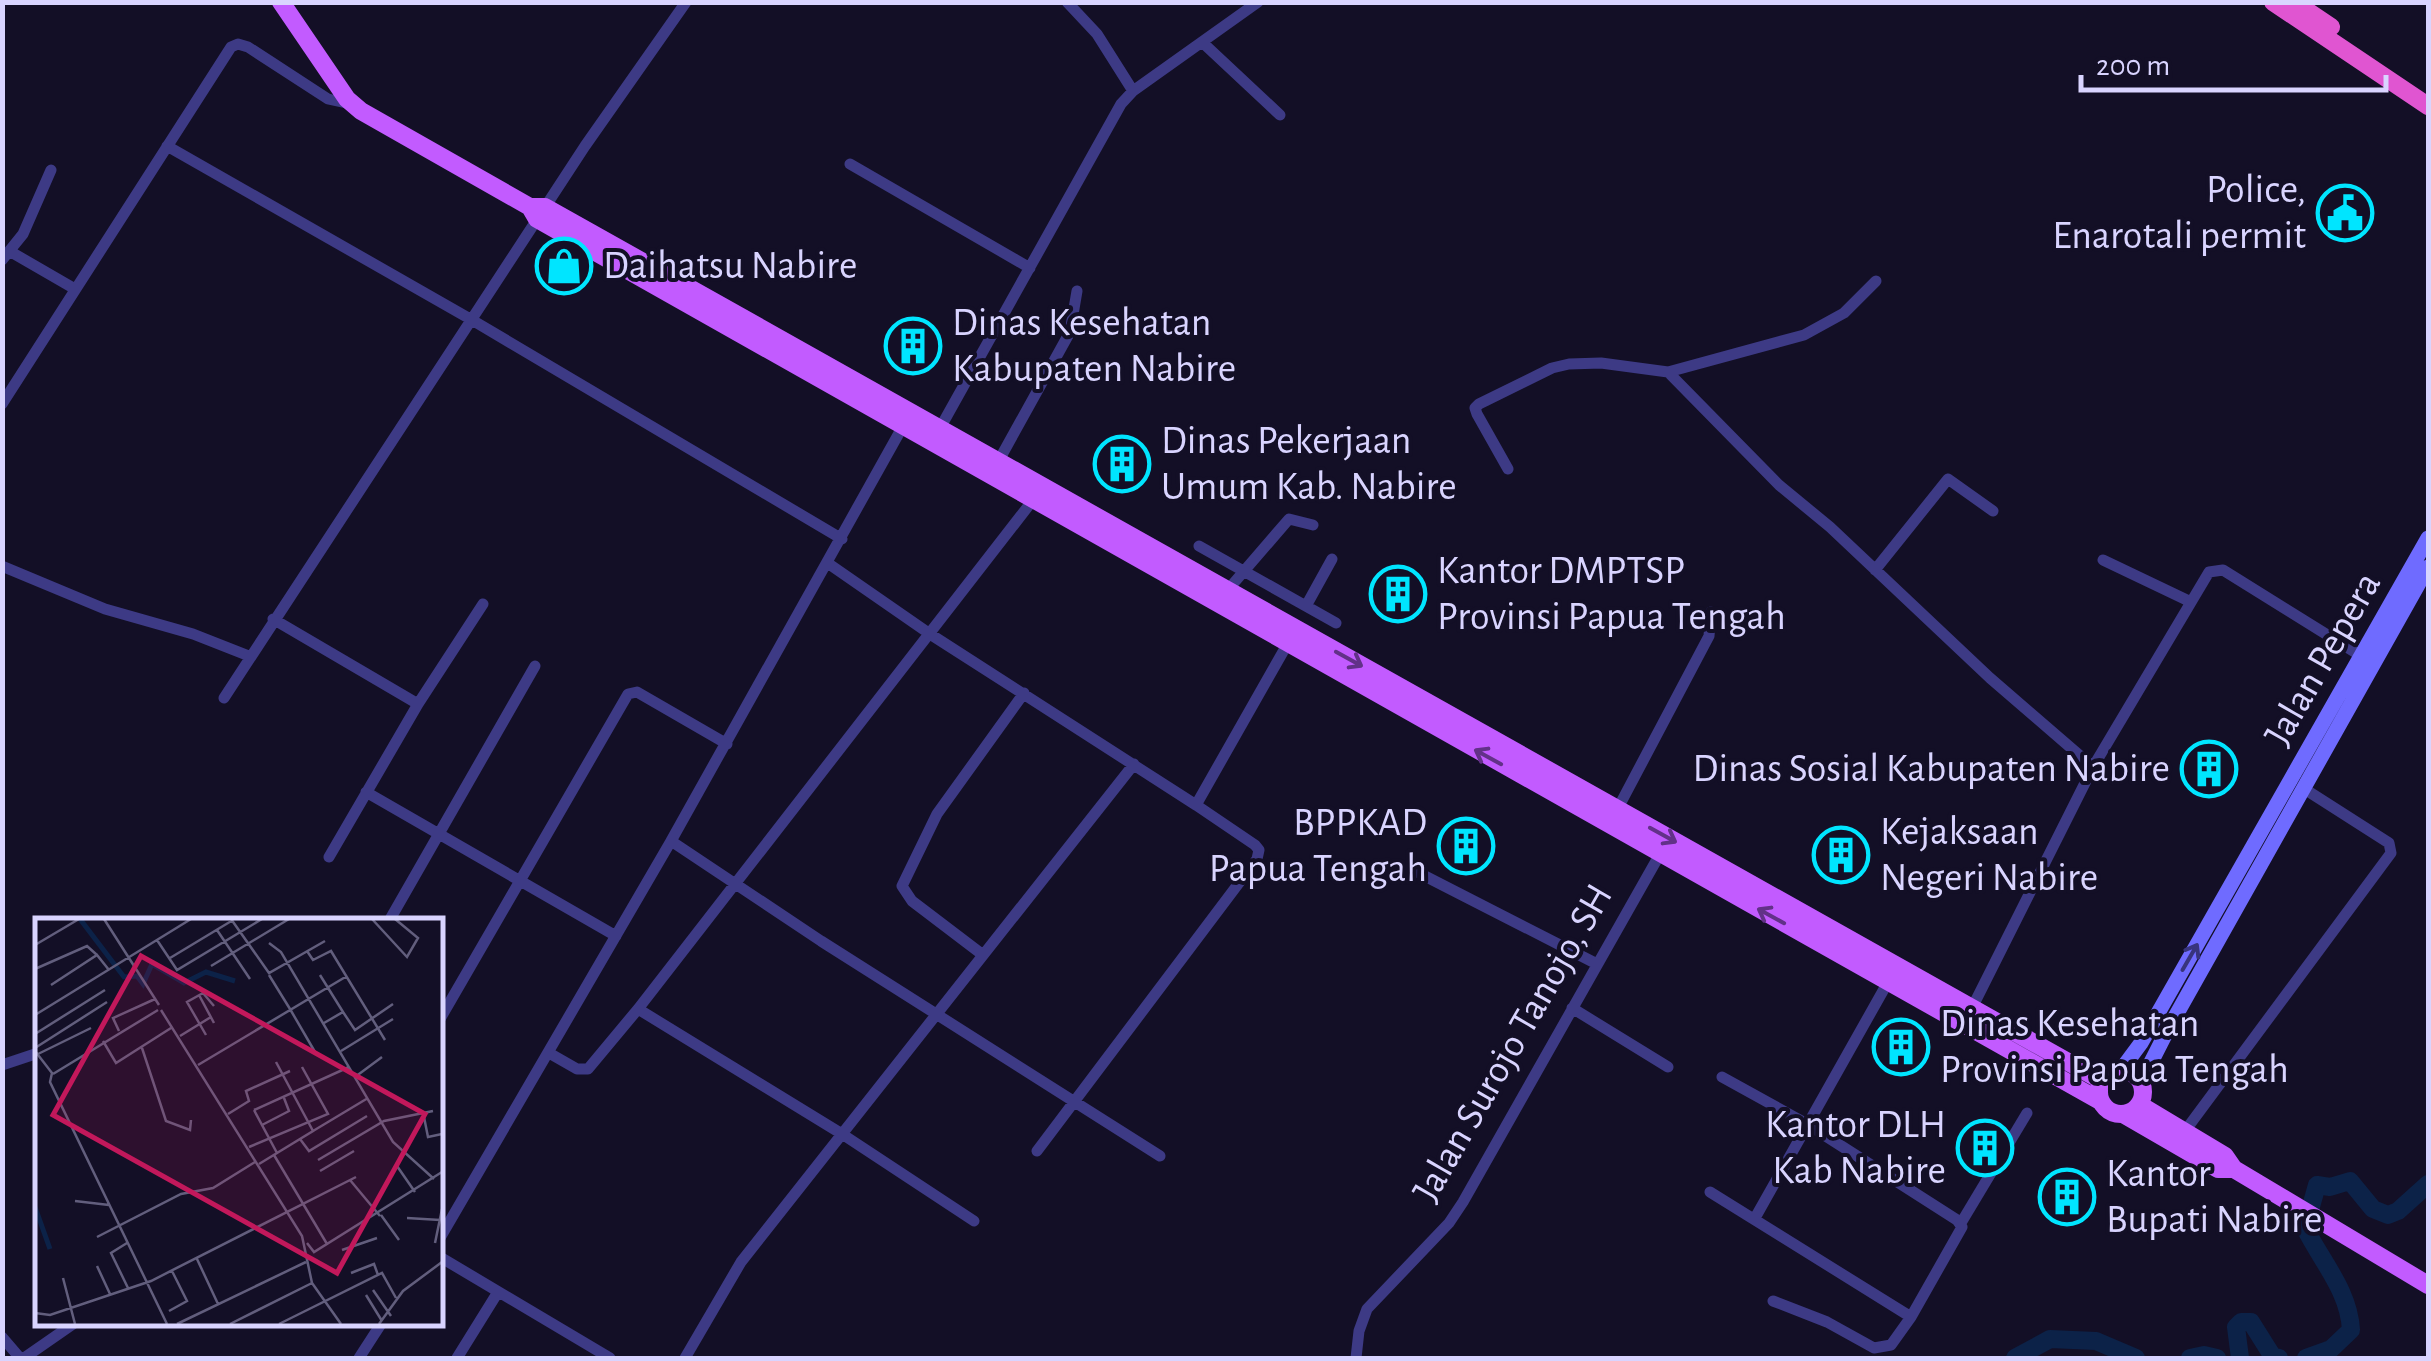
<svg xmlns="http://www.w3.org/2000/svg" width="2431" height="1361" viewBox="0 0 2431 1361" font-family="'Alegreya Sans',sans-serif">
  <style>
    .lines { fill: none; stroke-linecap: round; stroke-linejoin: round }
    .river { stroke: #0c2248; stroke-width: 18 }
    .minor { stroke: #3d3a85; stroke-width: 11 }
    .secondary { stroke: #6f6bff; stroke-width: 15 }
    .primary { stroke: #c25bff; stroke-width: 18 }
    .trunk { stroke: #e055d1; stroke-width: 18 }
    .oneway { stroke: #623188 }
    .oneway2 { stroke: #38347d }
    .labels { text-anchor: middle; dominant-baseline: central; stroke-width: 8; stroke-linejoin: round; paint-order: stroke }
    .poi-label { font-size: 40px; fill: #d9d4ff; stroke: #130f26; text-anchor: start }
    .street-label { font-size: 40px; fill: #d9d4ff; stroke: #130f26 }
    .inset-river { fill: none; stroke: #0c2248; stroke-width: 5 }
    .inset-road { fill: none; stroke: #625e7d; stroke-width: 2.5 }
    .view { fill: #c2185b; fill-opacity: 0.15; stroke: #c2185b; stroke-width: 5 }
    .inset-edge { fill: none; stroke: #d9d4ff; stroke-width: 5 }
  </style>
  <rect width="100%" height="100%" fill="#130f26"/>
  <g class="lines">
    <path class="river" d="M2015 1358 2050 1339 2096 1341 2136 1358
      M2190 1358 2204 1355 2217 1358
      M2240 1358 2236 1327 2241 1322H2251L2273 1357 2279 1358
      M2306 1358 2331 1349 2351 1330C2349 1291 2322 1262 2305 1228L2317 1185 2330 1187 2350 1181 2373 1209 2388 1215 2398 1211 2428 1184"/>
    <path class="minor" d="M1067 2 1097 34 1133 91
      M1202 42 1280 115
      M167 146 472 320 842 539
      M850 164 1030 268
      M11 252 75 289
      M2 260 23 234 51 170
      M1668 372 1804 335 1844 313 1876 281
      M2 404 231 47 238 44 248 47 328 99 351 104
      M903 426 671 841 821 941 1160 1156
      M939 430 1121 104 1133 91 1258 2
      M998 462 1070 332 1077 291
      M1508 469 1477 414 1475 408 1479 404 1552 368 1569 364 1601 363 1668 372 1779 485 1830 527 1990 678 2093 767
      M1199 546 1336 623
      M2103 560 2191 602
      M829 564 930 634 1196 805
      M2 566 105 609 193 634 249 656
      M1875 570 1948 479 1993 511
      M1226 592 1289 519 1313 525
      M1306 606 1332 559
      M273 619 418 704
      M224 698 585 146 686 2
      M366 792 616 936
      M1617 810 1709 636 1711 612
      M329 857 418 704 483 604
      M1419 873 1597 964
      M389 921 535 666
      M983 955 912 901 902 886 937 814 1024 693
      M1572 1008 1668 1067
      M1972 1008 2093 767 2209 572 2223 570 2366 659
      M440 1019 628 694 637 692 727 744
      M549 1053 577 1069H588L638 1009
      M2 1065 38 1053
      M1722 1077 1807 1124 1957 1220 1962 1227 1911 1317 1891 1345 1874 1348 1827 1322 1773 1301
      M2185 1131 2391 853 2389 843 2303 788
      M1037 1151 1257 859 1259 850 1255 845 1196 805 1288 643
      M1710 1192 1911 1317
      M1755 1218 1888 982
      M974 1221 842 1134 638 1009 1033 500
      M1961 1223 2027 1113
      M440 1238 671 841
      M440 1257 610 1358
      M2 1337 20 1358
      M24 1358 73 1324
      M359 1358 381 1324
      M457 1358 498 1292
      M685 1358 741 1262 1134 764
      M1356 1358 1359 1331 1367 1309 1449 1223 1463 1202 1660 854"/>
    <path class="secondary" d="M2121 1070 2141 1043 2428 538
      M2141 1082 2166 1033 2428 567"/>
    <path class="primary" d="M281 2 347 99 361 111 530 207H545L2102 1081
      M530 207 537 219 2100 1101
      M2099 1092a22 22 0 1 1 44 0a22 22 0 1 1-44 0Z
      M2140 1105 2225 1156 2234 1169 2428 1285
      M2123 1114 2218 1169H2234"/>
    <path class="trunk" d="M2273 2 2428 106
      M2294 2 2331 27"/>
  </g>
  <defs><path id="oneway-shaft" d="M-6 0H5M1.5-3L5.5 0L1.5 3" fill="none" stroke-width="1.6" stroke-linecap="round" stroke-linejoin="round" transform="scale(2.5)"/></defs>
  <g class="oneway">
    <use href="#oneway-shaft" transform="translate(1349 659) rotate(29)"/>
    <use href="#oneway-shaft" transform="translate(1488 757) rotate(-151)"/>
    <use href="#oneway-shaft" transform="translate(1663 835) rotate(29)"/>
    <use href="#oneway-shaft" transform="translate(1771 916) rotate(-151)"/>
  </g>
  <use class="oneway2" href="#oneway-shaft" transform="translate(2190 957) rotate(-60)"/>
  <defs>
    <g id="civic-ring" transform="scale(2.875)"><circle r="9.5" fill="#130f26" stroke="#00e5ff" stroke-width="1.5"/><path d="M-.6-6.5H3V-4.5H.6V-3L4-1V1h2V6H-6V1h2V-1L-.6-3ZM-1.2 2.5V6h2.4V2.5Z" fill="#00e5ff"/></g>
    <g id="shop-ring" transform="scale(2.875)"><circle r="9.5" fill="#130f26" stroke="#00e5ff" stroke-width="1.5"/><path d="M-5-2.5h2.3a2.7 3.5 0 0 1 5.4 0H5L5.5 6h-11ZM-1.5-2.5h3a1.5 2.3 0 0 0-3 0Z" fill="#00e5ff"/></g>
    <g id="building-ring" transform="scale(2.875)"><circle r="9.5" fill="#130f26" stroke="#00e5ff" stroke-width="1.5"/><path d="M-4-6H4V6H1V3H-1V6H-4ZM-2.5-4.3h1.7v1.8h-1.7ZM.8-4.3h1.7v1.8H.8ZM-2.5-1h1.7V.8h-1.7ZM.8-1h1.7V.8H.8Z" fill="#00e5ff"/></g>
  </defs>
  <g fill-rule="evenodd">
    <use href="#civic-ring" x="2345" y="213"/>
    <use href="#shop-ring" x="564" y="266"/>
    <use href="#building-ring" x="913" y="346"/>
    <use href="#building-ring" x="1122" y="464"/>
    <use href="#building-ring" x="1398" y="594"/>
    <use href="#building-ring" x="2209" y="769"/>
    <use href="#building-ring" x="1466" y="846"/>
    <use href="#building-ring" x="1841" y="855"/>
    <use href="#building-ring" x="1901" y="1047"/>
    <use href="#building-ring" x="1985" y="1148"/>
    <use href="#building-ring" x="2067" y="1197"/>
  </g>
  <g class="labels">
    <g class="poi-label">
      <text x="2306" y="190" text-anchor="end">Police,<tspan x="2306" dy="46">Enarotali permit</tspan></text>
      <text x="603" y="266">Daihatsu Nabire</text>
      <text x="952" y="323">Dinas Kesehatan<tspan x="952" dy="46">Kabupaten Nabire</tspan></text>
      <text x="1161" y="441">Dinas Pekerjaan<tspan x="1161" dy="46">Umum Kab. Nabire</tspan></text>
      <text x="1437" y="571">Kantor DMPTSP<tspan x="1437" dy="46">Provinsi Papua Tengah</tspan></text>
      <text x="2170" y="769" text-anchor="end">Dinas Sosial Kabupaten Nabire</text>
      <text x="1427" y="823" text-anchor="end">BPPKAD<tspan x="1427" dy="46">Papua Tengah</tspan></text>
      <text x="1880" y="832">Kejaksaan<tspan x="1880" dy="46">Negeri Nabire</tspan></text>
      <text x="1940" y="1024">Dinas Kesehatan<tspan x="1940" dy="46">Provinsi Papua Tengah</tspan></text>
      <text x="1946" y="1125" text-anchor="end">Kantor DLH<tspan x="1946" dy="46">Kab Nabire</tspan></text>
      <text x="2106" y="1174">Kantor<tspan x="2106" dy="46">Bupati Nabire</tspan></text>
    </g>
    <g class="street-label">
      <text transform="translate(2323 659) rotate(-60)">Jalan Pepera</text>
      <text transform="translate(1513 1043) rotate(-60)">Jalan Surojo Tanojo, SH</text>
    </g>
  </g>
  <g transform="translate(35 918)">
    <rect width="408" height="408" fill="#130f26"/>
    <path class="inset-river" d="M45 1 89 59 102 58 108 66 117 46 149 65 171 54 200 63M0 289 15 331"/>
    <path class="inset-road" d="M69 1 124 87M196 1 234 55 290 23M337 1 372 39 383 20 360 1M182 12 215 61M122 22 142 52 227 1M234 25 246 34 358 224 399 261M0 27 44 1M272 33 278 42 296 33 350 122M135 40 198 2M176 48 254 1M0 51 52 28 62 37M234 57 255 91M285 57 308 94M16 67 62 37 74 52M164 77 179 105M255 91 280 134M126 92 267 318 277 365 306 406M0 97 156 1M289 105 308 94 320 112 358 86M84 113 78 100 120 81M0 116 70 72M171 117 152 84 168 75 179 88M145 118 176 99M68 123 81 145 136 110M0 130 72 84M107 130 131 203 155 212 156 202M0 133 17 155 15 164 132 406M306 133 358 101M3 136 56 110M163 147 312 58M18 156 123 92M320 159 347 139M219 192 314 149M219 192 242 235M388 194 393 219 407 216M193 196 214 183 211 173 255 153M227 207 254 193 249 180M278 213 333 180M265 221 274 233 332 198M214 229 293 196 267 149M239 237 292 326M283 242 349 203 398 193M224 246 278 213 241 144M362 248 380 274M285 253 319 233M315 262 345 298M40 283 74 287M346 297 364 322M372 300 405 302M62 319 146 276 178 270 220 244M92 325 76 335 93 370M272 325 279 334 407 254M400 325 407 291M307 332 342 320M162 341 183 386M62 348 75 376M316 355 339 346 343 357M28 360 40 406M338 372 356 398M331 377 347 403M134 393 152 383 137 353M0 395 15 397 116 363 321 259M142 406 271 344M195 406 277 365M244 406 347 355 361 380M344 406 368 373 407 344"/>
    <path class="view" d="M106 38 390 196 302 355 18 197Z"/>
    <rect width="408" height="408" class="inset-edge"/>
  </g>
  <rect width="2431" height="1361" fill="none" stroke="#d9d4ff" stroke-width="10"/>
  <path d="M2081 75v15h305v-15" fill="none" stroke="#d9d4ff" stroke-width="5"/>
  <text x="2096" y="75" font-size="30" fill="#d9d4ff" stroke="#130f26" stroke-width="8" paint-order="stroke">200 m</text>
</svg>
